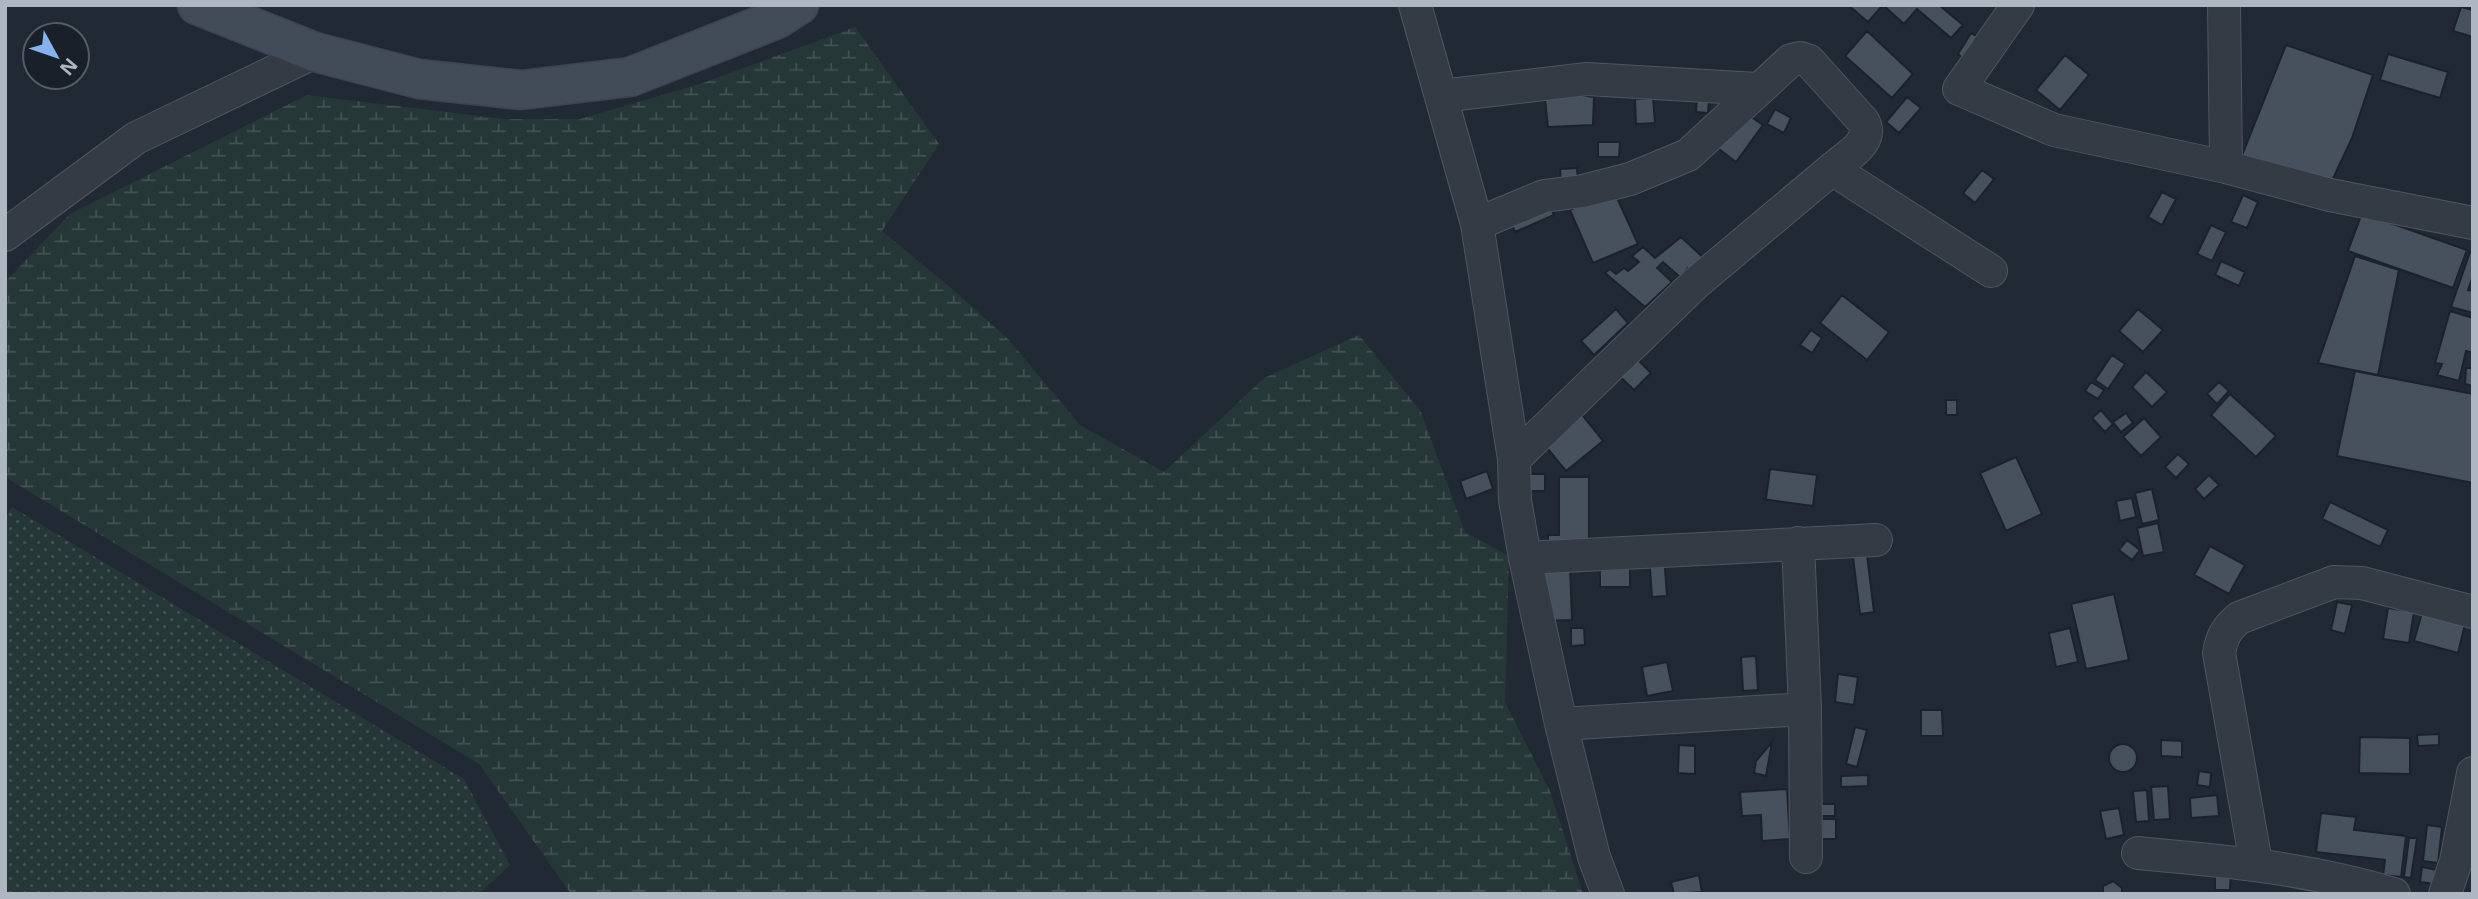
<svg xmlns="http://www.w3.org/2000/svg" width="2478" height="899" viewBox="0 0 2478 899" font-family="'Open Sans',sans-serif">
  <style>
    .grass { fill: url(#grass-dots) }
    .wetland { fill: url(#wetland-marsh) }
    .building { fill: #47515e; stroke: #1b222b; stroke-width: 2 }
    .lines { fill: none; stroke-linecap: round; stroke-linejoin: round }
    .street-casing { stroke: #4e5660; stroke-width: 34 }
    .secondary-casing { stroke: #3d444e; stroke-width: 41 }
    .street { stroke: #343b45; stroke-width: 32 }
    .secondary { stroke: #424b58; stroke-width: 38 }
  </style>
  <defs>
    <pattern id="grass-dots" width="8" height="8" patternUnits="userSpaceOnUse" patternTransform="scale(1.75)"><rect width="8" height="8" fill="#263737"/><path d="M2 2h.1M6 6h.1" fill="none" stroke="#435252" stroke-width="1.8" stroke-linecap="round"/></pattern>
    <pattern id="wetland-marsh" width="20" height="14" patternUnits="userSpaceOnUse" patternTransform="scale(1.75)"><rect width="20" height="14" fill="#263737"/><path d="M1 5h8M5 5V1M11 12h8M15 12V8" fill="none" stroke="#435252"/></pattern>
  </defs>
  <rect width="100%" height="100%" fill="#212934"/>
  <path class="grass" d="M12 507 464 779 510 865 479 894H5V517Z"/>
  <path class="wetland" d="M855 27 939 144 882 231 957 293 1009 340 1080 425 1164 472 1264 378 1359 335 1421 412 1465 532 1509 556 1505 702 1550 791 1583 894H571L479 764 5 477V282L70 214 307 95 504 119H580L703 83Z"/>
  <path class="building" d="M1848 5H1939L1963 25 1951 38 1917 9 1904 24 1883 5 1868 22Z
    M2461 7 2473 10V37L2453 31Z
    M1867 31 1913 74 1892 98 1845 56Z
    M1971 33 1979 37 1966 61 1958 54Z
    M2286 45 2373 75 2352 138 2329 187 2241 158Z
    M2388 54 2448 72 2440 98 2380 80Z
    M2065 55 2089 75 2060 110 2036 90Z
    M1544 90 1594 97 1593 125 1548 127Z
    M1907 97 1921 108 1899 133 1886 122Z
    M1653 98 1655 123 1636 124 1635 99Z
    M1697 98 1709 99 1708 113 1696 112Z
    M1775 109 1791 118 1784 133 1767 124Z
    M1741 110 1763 125 1736 162 1715 146Z
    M1598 142H1620L1619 157H1598Z
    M1577 168 1578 184 1561 185 1560 169Z
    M1982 170 1994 179 1975 203 1963 193Z
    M1614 191 1638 244 1593 263 1570 210Z
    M2162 192 2176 199 2162 225 2148 217Z
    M2243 195 2258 202 2247 228 2231 222Z
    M1549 203 1554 215 1515 232 1510 220Z
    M2362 213 2467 250 2453 288 2348 251Z
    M2211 225 2226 232 2212 261 2197 254Z
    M1681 237 1708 262 1696 273 1688 268 1680 277 1663 262 1657 268 1672 282 1645 307 1605 273 1610 269 1616 274 1624 268 1628 271 1639 262 1632 256 1643 247 1655 258Z
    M2470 252 2473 253V276L2468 290 2473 291V313L2451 307Z
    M2355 256 2399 270 2378 375 2318 363Z
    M2221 261 2245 272 2239 286 2215 275Z
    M1842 295 1889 332 1867 360 1820 323Z
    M1616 309 1628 323 1594 355 1581 341Z
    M2138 309 2163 330 2143 352 2119 331Z
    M2450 311 2473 318V353L2466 351 2459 381 2437 375 2442 364 2435 363Z
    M1811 330 1822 338 1812 353 1800 345Z
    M1631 353 1651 373 1634 390 1614 371Z
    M2112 355 2125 364 2108 389 2095 380Z
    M2466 368H2473V386L2465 384Z
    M2355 371 2473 394V483L2337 456Z
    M2146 372 2167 392 2152 407 2132 387Z
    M2091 382 2104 390 2098 399 2085 391Z
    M2219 382 2229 391 2217 404 2207 394Z
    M2230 394 2276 436 2256 457 2211 415Z
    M1946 400H1957V415H1946Z
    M1575 406 1603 441 1566 471 1538 437Z
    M2101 410 2113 424 2105 432 2092 418Z
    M2126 413 2133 423 2121 432 2113 422Z
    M2144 418 2161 437 2141 456 2123 437Z
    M2178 454 2189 464 2176 478 2165 467Z
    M2016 457 2042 514 2006 531 1980 473Z
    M1770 469 1817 475 1813 506 1762 499 1766 498Z
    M1487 471 1493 489 1466 499 1460 481Z
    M1529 474H1545V491H1530Z
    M2209 475 2219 485 2204 499 2195 489Z
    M1559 477H1589V549L1548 550V535H1559Z
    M2152 489 2159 520 2142 524 2135 493Z
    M2132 498 2136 517 2120 521 2116 501Z
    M2330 502 2388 530 2380 547 2322 519Z
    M2158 523 2164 552 2143 556 2137 528Z
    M2127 540 2140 550 2132 560 2119 550Z
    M2210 546 2245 565 2229 594 2194 575Z
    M1664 554 1667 596 1652 597 1649 555Z
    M1867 555 1874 612 1860 614 1853 557Z
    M1600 561H1630V587H1600Z
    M1570 566 1572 620 1541 621 1538 568Z
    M2114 594 2129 660 2086 669 2071 604Z
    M2337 602 2352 605 2345 634 2331 630Z
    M2388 608 2414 612 2409 643 2383 639Z
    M2422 613 2465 624 2458 653 2414 641Z
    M1571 628H1584L1585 645 1571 646Z
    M2070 628 2078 662 2056 667 2049 633Z
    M1756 656 1758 690 1743 691 1741 657Z
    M1667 662 1673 691 1647 696 1642 667Z
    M1838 674 1858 677 1854 705 1835 702Z
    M1921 710H1942L1943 736H1921Z
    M1855 727 1867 730 1857 767 1846 764Z
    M2439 734V745L2418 746 2417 735Z
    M2360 737 2410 738V774L2359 773Z
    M2161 740 2182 741V757L2161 756Z
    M1772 742 1766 776 1754 773 1756 761Z
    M2109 758a14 14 0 1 1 28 0a14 14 0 1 1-28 0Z
    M1679 745 1695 746V774L1678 773Z
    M2199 771 2211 773 2210 787 2197 785Z
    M1868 775V786L1841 787V776Z
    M2168 786 2170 819 2154 820 2151 787Z
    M1787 789 1790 839 1762 841 1761 815 1742 816 1740 792Z
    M2147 790 2149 821 2136 822 2133 791Z
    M2217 795 2219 816 2191 818 2190 798Z
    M1821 804H1835V816H1821Z
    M2119 808 2124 835 2106 839 2100 811Z
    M2321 813 2356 817 2354 830 2406 836 2401 877 2383 875 2385 860 2316 852Z
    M1822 819H1836V839H1821Z
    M2427 825 2442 827 2438 863 2423 861Z
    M2409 838H2417L2411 878 2404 877Z
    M2422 867 2437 870 2435 884 2420 882Z
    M2215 868H2231L2230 890H2215Z
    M1699 875 1702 892 1674 894 1671 882Z
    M2113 881 2122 888V894H2103V886Z"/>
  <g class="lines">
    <g class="street-casing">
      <path id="street" d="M1415 5 1477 224 1514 459 1515 500 1525 558 1561 724 1594 857 1608 894
        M2018 5 1959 89 2054 130 2226 167 2330 195 2473 223
        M2224 5 2226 167
        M1441 96 1587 79 1757 89
        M1477 224 1544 196 1583 191 1630 179 1688 155 1791 60 1800 58 1809 61 1863 121C1875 142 1847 156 1832 169
        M5 235 136 138 315 52
        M1514 459 1696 283 1832 169 1991 271
        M1798 543 1805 709 1806 857
        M1525 558 1876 540
        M1561 724 1805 709
        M2138 853C2226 861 2308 868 2394 894
        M2256 863 2219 653C2222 636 2227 628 2239 618L2334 582 2362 583 2473 612
        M2445 894 2456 861 2473 773"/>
    </g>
    <g class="secondary-casing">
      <path id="secondary" d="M197 5 315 52 419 79 521 90 630 77 777 19 799 5"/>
    </g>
    <use href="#street" class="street"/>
    <use href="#secondary" class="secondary"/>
  </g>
  <rect width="2478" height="899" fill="none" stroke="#aeb6c2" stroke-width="14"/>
  <g transform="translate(56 56) rotate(130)"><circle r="33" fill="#1a2029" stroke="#555c66" stroke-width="2"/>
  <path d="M0-5L12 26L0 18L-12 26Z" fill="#86b1ef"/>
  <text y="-10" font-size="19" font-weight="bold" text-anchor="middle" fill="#aeb6c2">N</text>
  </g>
</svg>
